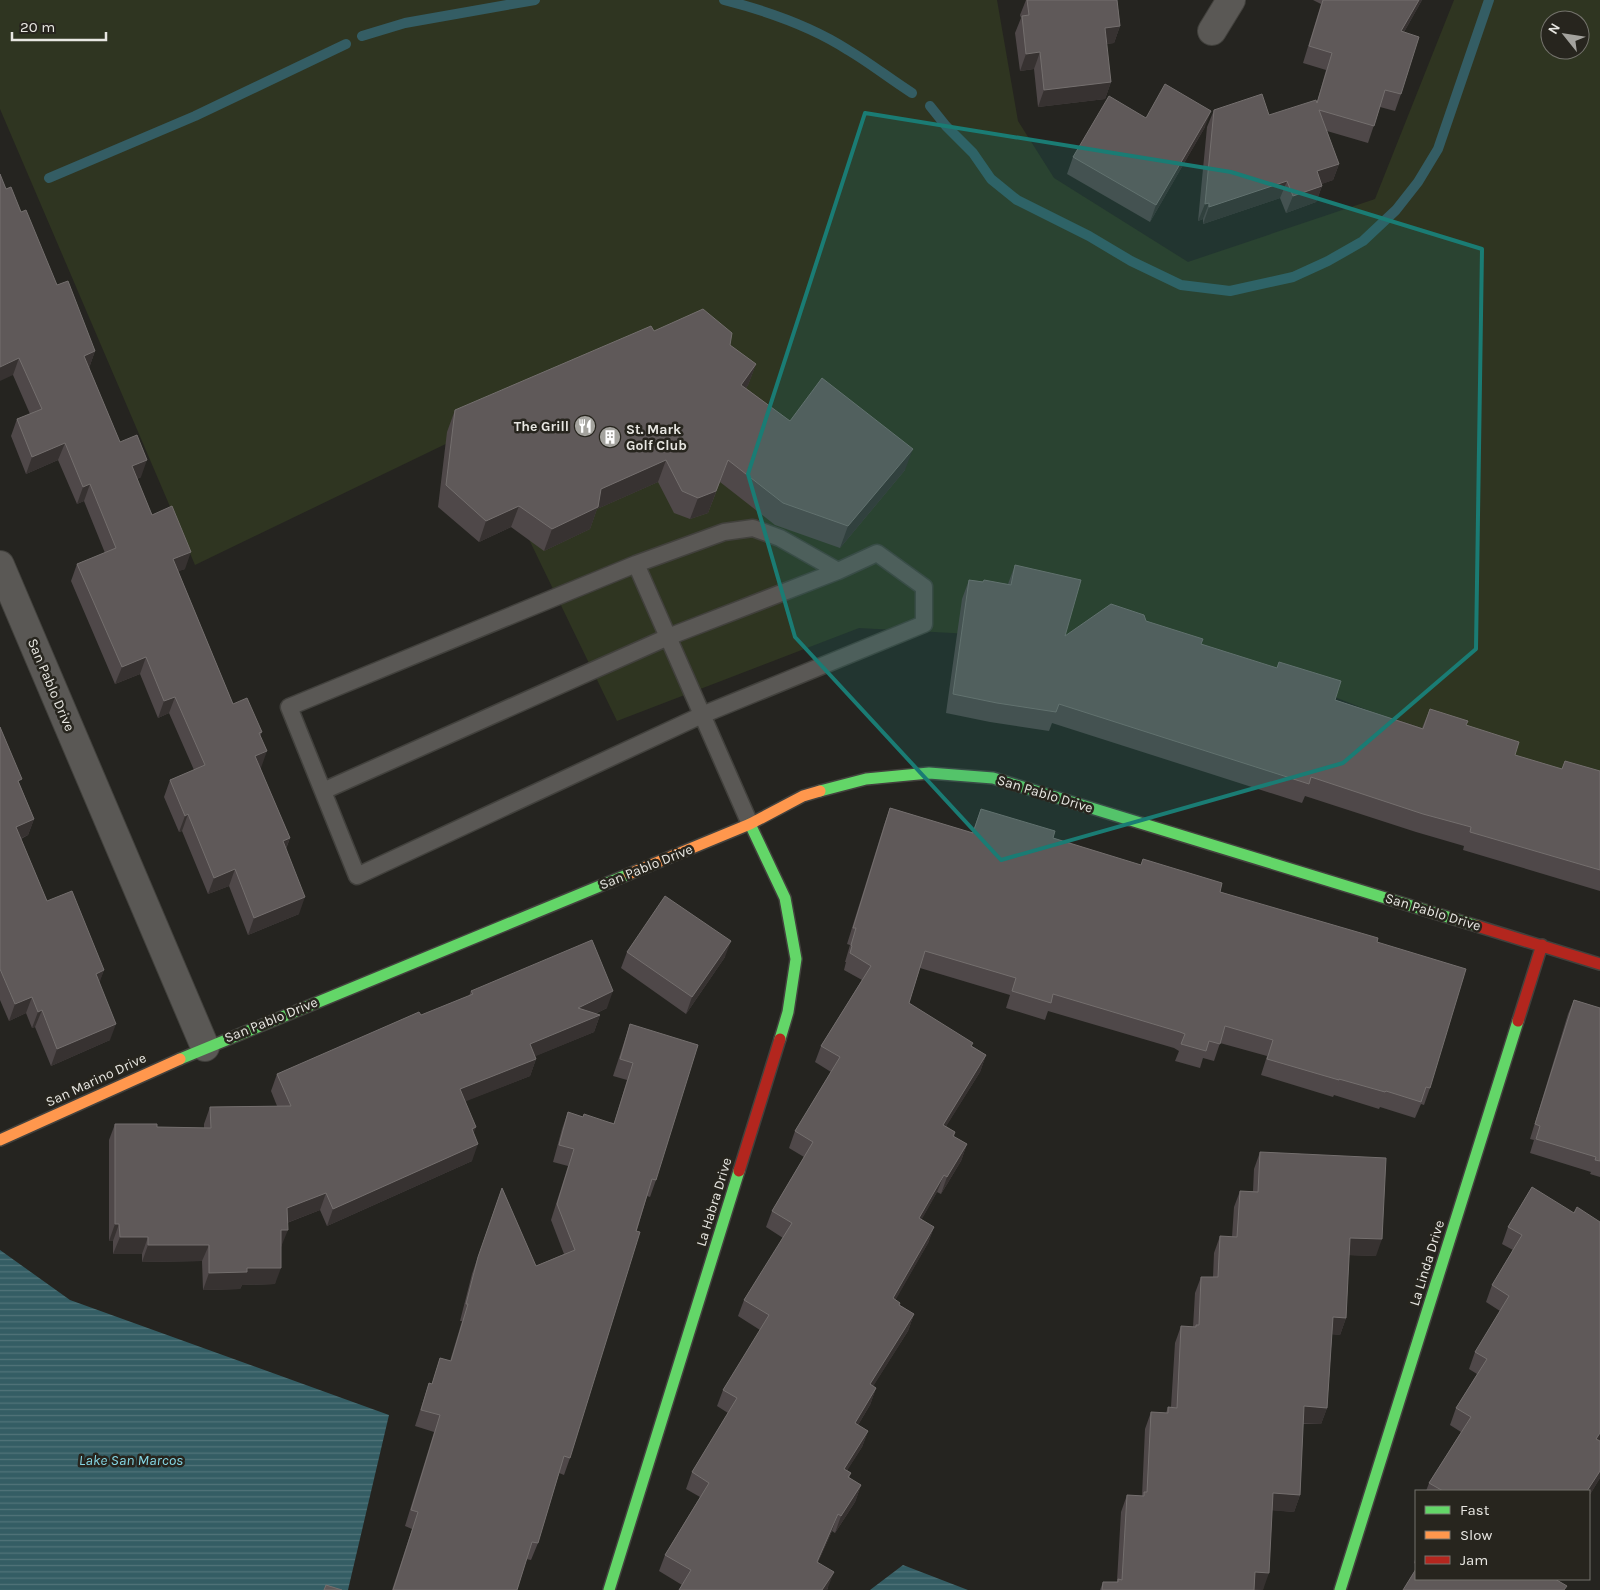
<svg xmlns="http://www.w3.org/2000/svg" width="1600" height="1590" viewBox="0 0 1600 1590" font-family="Karla,sans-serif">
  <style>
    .grass { fill: #2f3521; fill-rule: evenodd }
    .water { fill: url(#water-rules) }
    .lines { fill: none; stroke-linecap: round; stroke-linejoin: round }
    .stream { stroke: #345d64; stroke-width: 10 }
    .lane-casing { stroke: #42413d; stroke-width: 19 }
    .street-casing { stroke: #42413d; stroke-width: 30 }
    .fast-casing { stroke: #42413d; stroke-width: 14 }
    .slow-casing { stroke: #42413d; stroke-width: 14 }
    .jam-casing { stroke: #42413d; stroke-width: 14 }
    .lane { stroke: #5a5855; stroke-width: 16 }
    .street { stroke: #5a5855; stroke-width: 28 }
    .fast { stroke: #63d668; stroke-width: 11 }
    .slow { stroke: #ff974d; stroke-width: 11 }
    .jam { stroke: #b3261e; stroke-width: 11 }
    .wall { fill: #4f4849 }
    .shaded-wall { fill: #373231 }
    .building { fill: #5f5959; stroke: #746f6e }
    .marked { fill: #1a7c74; fill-opacity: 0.2; stroke: #1a7c74; stroke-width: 4; stroke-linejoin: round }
    .labels { text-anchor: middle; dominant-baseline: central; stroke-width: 5; stroke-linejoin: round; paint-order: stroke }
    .poi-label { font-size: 14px; font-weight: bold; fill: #e8e7e2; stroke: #27251e; text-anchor: end }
    .street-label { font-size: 14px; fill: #e8e7e2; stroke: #27251e }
    .water-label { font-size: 15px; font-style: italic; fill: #85d6e4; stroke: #27251e }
  </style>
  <defs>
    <pattern id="water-rules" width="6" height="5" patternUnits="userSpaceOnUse" patternTransform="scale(1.25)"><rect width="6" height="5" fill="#345d64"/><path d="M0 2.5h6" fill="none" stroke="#51747a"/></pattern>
  </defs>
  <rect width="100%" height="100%" fill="#252420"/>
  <path class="grass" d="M0 0H997L1018 121 1054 178 1188 262 1375 199 1454 0H1600V799L1529 775 1210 647 859 628 617 721 523 527 483 426 195 565 0 109ZM1550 20H1580V50H1550Z"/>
  <path class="water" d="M0 1250 70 1300 389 1415 348 1590H0Z
    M903 1565 968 1590H870Z"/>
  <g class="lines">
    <path class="stream" d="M724 0C767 11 811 26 848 50 870 63 890 79 912 93
      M362 36 405 23 535 0
      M930 106 946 126 973 153 991 179 1017 200 1089 236 1131 261 1181 285 1230 291 1293 277 1328 261 1363 241 1396 210 1418 182 1438 149 1489 0
      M49 178 195 116 346 44"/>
    <g class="lane-casing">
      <path id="lane" d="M636 564 750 824
        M323 791 668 637 838 571 877 553 924 587V624L702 715 357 876 289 707 636 564 724 532 753 528 780 538 838 571"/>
    </g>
    <g class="street-casing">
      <path id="street" d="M1212 31 1231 0
        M0 565 205 1047"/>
    </g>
    <g class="fast-casing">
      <path id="fast" d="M820 791 866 779 929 773 993 778 1477 926
        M750 824 785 898 796 959 788 1012 780 1039
        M180 1059 629 874
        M609 1590 739 1171
        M1340 1590 1518 1021"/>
    </g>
    <g class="slow-casing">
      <path id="slow" d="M629 874 750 824 803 796 820 791
        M0 1140 180 1059"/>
    </g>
    <g class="jam-casing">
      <path id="jam" d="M1477 926 1600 964
        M1518 1021 1542 945
        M739 1171 780 1039"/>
    </g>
    <use href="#lane" class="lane"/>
    <use href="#street" class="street"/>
    <use href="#fast" class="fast"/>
    <use href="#slow" class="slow"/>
    <use href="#jam" class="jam"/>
  </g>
  <path class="wall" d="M1026 0H1117L1120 26 1114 43 1106 44 1111 82 1105 99 1038 107 1034 69 1020 71 1015 33 1021 18 1020 15Z
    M1313 0H1422L1404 32 1401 94 1395 111 1380 107 1368 143 1327 131 1339 164 1333 180 1321 184 1322 186 1316 202 1286 213 1280 198 1203 224V219L1198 221 1207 127 1214 110 1269 115 1317 102 1326 70 1303 63 1321 4Z
    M1146 118 1205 127 1150 222 1067 174 1073 157Z
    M6 189 21 212 57 285 95 351 89 368 120 442 141 477 137 479 152 515 185 569 178 571 233 704 262 732 260 736V768L290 838 286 849 299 914 248 935 229 886 208 894 182 831 179 832 164 797 170 780 194 770 169 713 158 718 140 674 115 684 71 581 77 564 105 553 84 501 77 504 58 460 26 474 11 436 17 419 30 414 13 375Z
    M654 331 730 345 756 364 748 385 746 388 790 421 905 470 840 548 775 525 720 482 708 513 690 519 674 513 658 482 597 509 590 529 544 551 511 527 479 542 438 507 447 432 455 410Z
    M1015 565 1065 636 1146 621 1335 700 1422 728 1430 709 1466 725 1515 755 1562 769 1565 761 1600 771V891L1463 850 1464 846 1416 832 1305 796 1302 803 1052 723 1049 731 990 722 946 713 962 599 969 580 1008 584Z
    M0 727 20 785 34 819 28 835 21 839 47 901 104 970 99 982 110 1040 51 1066 35 1027 32 1028 26 1013 9 1021 0 1000Z
    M890 808 972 833 981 809 1053 838 1377 942 1430 1088 1424 1105 1421 1104 1415 1118 1380 1107 1379 1109 1334 1095 1333 1097 1261 1075 1267 1056 1220 1043 1214 1061 1203 1058 1200 1068 1175 1061 1179 1051 1174 1048 1048 1011 1045 1020 1006 1008 1010 995 920 968 909 1003 972 1046 986 1055 980 1072 946 1126 955 1132 954 1137 967 1144 961 1161 941 1194 937 1192 921 1220 934 1227 928 1243 895 1300 900 1305 914 1314 908 1331 873 1386 876 1388 870 1405 858 1425 868 1431 862 1447 847 1470 851 1473 849 1478 861 1485 855 1502 835 1533 832 1531 818 1562 828 1588 827 1590H679L682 1585 659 1571 665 1555 700 1497 686 1489 692 1472 728 1413 717 1406 723 1390 760 1330 738 1316 744 1300 783 1238 766 1227 772 1211 804 1157 789 1148 795 1131 831 1072 815 1062 821 1046 862 980 844 970 846 962H845L850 945 847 944 884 825Z
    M627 952 725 957 686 1014 621 968Z
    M471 991 607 1008 595 1014 600 1015 594 1032 535 1056 536 1059 530 1076 465 1101 474 1134 472 1161 327 1226 320 1210 287 1223 281 1247 275 1284 242 1285 240 1289 203 1290 202 1261 142 1262V1254H113V1241H109V1140L115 1124 157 1127 204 1128V1124L210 1107 277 1106 271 1091 277 1074 469 996Z
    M1574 1000 1600 1008V1177L1590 1174 1591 1172 1530 1153 1534 1140 1530 1139 1568 1014Z
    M630 1024 656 1180 650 1197 647 1196 570 1458 564 1475 559 1473 538 1543 531 1560 526 1559 517 1590H392L412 1529 405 1526 434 1432 415 1426 429 1383 432 1384 440 1358 450 1361 462 1321H460L472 1274 502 1188 536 1266 564 1254 551 1220 568 1166 553 1162 562 1129 568 1112 583 1117 614 1123 627 1080 613 1076Z
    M1260 1152 1376 1256 1349 1255 1346 1318 1340 1335 1332 1334 1327 1408 1321 1424H1303L1300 1495 1294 1512 1272 1510 1263 1590H1100L1103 1582H1117V1581L1121 1512 1127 1495 1142 1496 1145 1429 1151 1412 1166 1413 1168 1407H1171L1175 1343 1181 1326 1193 1327 1195 1293 1201 1277H1213L1214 1253 1220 1236 1232 1237 1234 1207 1240 1191H1253L1254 1169Z
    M1532 1187 1599 1441H1600V1478L1589 1496V1491H1426L1429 1483 1461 1432 1450 1425 1456 1408 1477 1374 1469 1369 1475 1352 1500 1311 1486 1302 1492 1285 1513 1250 1502 1244 1508 1227Z
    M1416 1556V1564L1414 1563Z"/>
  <path class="shaded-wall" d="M1419 0H1422L1395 48 1401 31Z
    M1120 26 1114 43 1099 45 1105 28Z
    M1040 52 1034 69 1020 71 1026 54Z
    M1111 82 1105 99 1038 107 1044 90Z
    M1211 111 1205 127 1150 222 1156 205Z
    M1339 164 1333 180 1311 188 1317 171Z
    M1287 181 1280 198 1203 224 1209 207Z
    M1322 186 1316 202 1286 213 1293 196Z
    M1209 203 1203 219 1198 221 1205 204Z
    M95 351 89 368 78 373 84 356Z
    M19 358 13 375 0 381V367Z
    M756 364 748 385 734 406 741 385Z
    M65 443 58 460 26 474 32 457Z
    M913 449 905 470 840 548 848 526Z
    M147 460 141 477 126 483 132 466Z
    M666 460 658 482 597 509 590 529 544 551 552 529 601 489Z
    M728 460 708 513 690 519 698 498Z
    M90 484 84 501 77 504 83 487Z
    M519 506 511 527 479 542 486 521Z
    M191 552 185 569 166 576 173 559Z
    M146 657 140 674 115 684 122 667Z
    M175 697 169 713 158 718 164 701Z
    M267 751 261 768 249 773 255 756Z
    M188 814 182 831 179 832 185 816Z
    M34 819 28 835 10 843 16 827Z
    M290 838 283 855V841Z
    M235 869 229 886 208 894 214 878Z
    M305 897 299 914 248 935 254 918Z
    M731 941 725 957 686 1014 692 997Z
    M104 970 98 987 96 974Z
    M613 991 607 1008 572 1025 578 1008Z
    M32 997 26 1013 9 1021 15 1004Z
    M42 1010 35 1027 32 1028 38 1012Z
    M600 1015 594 1032 524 1061 530 1044Z
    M116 1024 110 1040 51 1066 57 1049Z
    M986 1055 980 1072 937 1141 943 1125Z
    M536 1059 530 1076 454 1106 460 1089Z
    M476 1127 470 1144 472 1129Z
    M478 1144 472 1161 327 1226 333 1209Z
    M967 1144 961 1161 941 1194 947 1177Z
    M944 1175 937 1192 913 1235 919 1218Z
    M326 1193 320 1210 281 1225 287 1208Z
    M115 1224H119L113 1241H109Z
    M934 1227 928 1243 887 1315 893 1298Z
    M281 1230H288L281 1247H275Z
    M120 1237H148L142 1254H113Z
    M1350 1238 1382 1239 1376 1256 1344 1255Z
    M148 1245H209L202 1261 142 1262Z
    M247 1268H281L275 1284 242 1285 240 1289 203 1290 209 1273Z
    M914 1314 908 1331 864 1401 870 1384Z
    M1333 1317 1346 1318 1340 1335 1327 1334Z
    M876 1388 870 1405 849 1440 855 1423Z
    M1304 1406 1327 1408 1321 1424 1298 1423Z
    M868 1431 862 1447 838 1485 844 1469Z
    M1600 1433V1440L1590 1456 1596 1439Z
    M1600 1471V1478L1589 1496V1491H1587Z
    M861 1485 855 1502 835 1533 841 1516Z
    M1273 1493 1300 1495 1294 1512 1267 1510Z
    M838 1514 832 1531 811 1578 817 1562Z
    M834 1572 827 1590H822Z
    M1255 1572 1269 1573 1263 1590 1249 1589Z"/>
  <path class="building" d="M1027 0H1117L1120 26 1105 28 1111 82 1044 90 1040 52 1026 54 1022 16 1029 15Z
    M1323 0H1419L1401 31 1419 37 1401 94 1385 90 1374 126 1319 110 1339 164 1317 171 1322 186 1293 196 1287 181 1209 207V203L1205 204 1214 110 1262 94 1269 115 1316 100 1317 103 1332 53 1309 46Z
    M1165 84 1211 111 1156 205 1073 157 1109 96 1146 118Z
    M0 174 6 189 11 187 21 212 26 210 57 285 68 281 95 351 84 356 120 442 137 435 147 460 132 466 152 515 172 506 191 552 173 559 233 704 247 698 262 732 259 733 267 751 255 756 290 838 283 841 305 897 254 918 235 869 214 878 188 814 185 816 170 780 205 765 175 697 164 701 146 657 122 667 77 564 116 548 90 484 83 487 65 443 32 457 17 419 42 409 19 358 0 367Z
    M703 309 732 333 730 345 756 364 741 385 790 421 822 378 913 449 848 526 783 503 728 460 716 491 698 498 682 491 666 460 601 489 598 507 552 529 519 506 486 521 446 485 455 410 651 326 654 331Z
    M1015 565 1081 580 1065 636 1111 604 1144 615 1146 621 1203 639 1201 644 1277 668 1279 662 1341 681 1335 700 1423 729 1430 709 1468 721 1466 725 1519 742 1515 755 1562 769 1565 761 1600 771V870L1470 832 1471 827 1423 814 1311 777 1309 784 1059 704 1056 712 997 703 953 694 969 580 983 582 984 580 1011 585Z
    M0 727 22 779 18 781 34 819 16 827 47 901 72 891 104 970 96 974 116 1024 57 1049 42 1010 38 1012 32 997 15 1004 0 969Z
    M890 808 973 833 981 809 1055 831 1053 838 1141 865 1143 859 1222 883 1220 892 1378 938 1377 942 1466 969 1430 1088 1426 1087 1421 1102 1386 1091 1385 1092 1339 1079V1080L1267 1059 1273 1040 1225 1026 1220 1044 1209 1041 1206 1051 1181 1044 1185 1034 1180 1032 1053 994 1051 1003 1012 991 1016 978 925 951 909 1003 973 1043 971 1046 986 1055 943 1125 955 1132 953 1136 967 1144 947 1177 944 1175 919 1218 934 1227 893 1298 900 1303 899 1305 914 1314 870 1384 876 1388 855 1423 868 1431 844 1469 851 1473 848 1477 861 1485 841 1516 838 1514 817 1562 834 1572 822 1590H679L691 1570 665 1555 709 1483 692 1472 737 1398 723 1390 769 1315 744 1300 792 1223 772 1211 813 1142 795 1131 840 1057 821 1046 871 966 850 953 852 946 851 945 856 928H853Z
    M665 896 731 941 692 997 627 952Z
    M592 940 613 991 578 1008 600 1015 530 1044 536 1059 460 1089 476 1127 472 1129 478 1144 333 1209 326 1193 287 1208 288 1230H281V1268H247V1272L209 1273V1245H148V1237H120L119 1224H115V1124H157V1127L211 1128 210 1107 291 1106 277 1074 419 1012 421 1015 473 994 471 991Z
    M1574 1000 1600 1008V1161L1595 1160 1596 1157 1536 1139 1540 1126 1535 1124Z
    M630 1024 698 1045 656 1180 652 1179 636 1231 640 1232 570 1458 564 1456 538 1543 532 1542 517 1590H393L418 1512 411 1510 440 1415 421 1410 429 1383 432 1384 440 1358 451 1361 468 1304H466L478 1257 502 1188 536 1266 575 1250 557 1204 574 1149 559 1145 568 1112 583 1117 584 1114 614 1124 633 1063 620 1059Z
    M1260 1152 1386 1158 1382 1239 1350 1238 1346 1318 1333 1317 1327 1408 1304 1406 1300 1495 1273 1493 1269 1573 1255 1572 1254 1590H1102L1103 1582H1118V1579L1122 1580 1127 1495 1144 1496V1492H1147L1151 1412 1168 1413V1407L1177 1408 1181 1326 1196 1327V1325H1199L1201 1277H1218L1220 1236 1237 1237 1240 1191 1258 1192Z
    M1532 1187 1574 1213 1577 1207 1600 1222V1433L1596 1439 1600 1441V1471L1587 1491H1443L1429 1483 1471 1417 1456 1408 1487 1359 1475 1352 1509 1296 1492 1285 1522 1235 1508 1227Z
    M1416 1569V1579H1555L1567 1586 1564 1590H1403Z
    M326 1585 342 1590H324Z"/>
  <path class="marked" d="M865 113 1231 172 1482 249 1476 649 1343 763 1001 860 795 637 748 474Z"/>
  <defs>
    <g id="restaurant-disc" transform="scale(1.125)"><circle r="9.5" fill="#a4a39e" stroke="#27251e"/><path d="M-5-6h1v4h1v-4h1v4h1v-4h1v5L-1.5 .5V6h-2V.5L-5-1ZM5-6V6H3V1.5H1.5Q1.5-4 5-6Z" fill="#fff"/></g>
    <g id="building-disc" transform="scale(1.125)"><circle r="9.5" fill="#a4a39e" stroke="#27251e"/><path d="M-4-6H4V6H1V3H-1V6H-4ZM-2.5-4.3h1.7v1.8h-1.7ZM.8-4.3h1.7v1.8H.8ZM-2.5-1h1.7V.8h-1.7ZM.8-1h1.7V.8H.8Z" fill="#fff"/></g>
  </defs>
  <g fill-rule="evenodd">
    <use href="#restaurant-disc" x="585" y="426"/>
    <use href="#building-disc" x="610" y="437"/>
  </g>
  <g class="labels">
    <g class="poi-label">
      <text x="569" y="426">The Grill</text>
      <text x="626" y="429" text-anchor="start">St. Mark<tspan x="626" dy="16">Golf Club</tspan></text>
    </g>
    <g class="street-label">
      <text transform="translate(51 685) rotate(67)">San Pablo Drive</text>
      <text transform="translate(1045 794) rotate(17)">San Pablo Drive</text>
      <text transform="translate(646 867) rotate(-22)">San Pablo Drive</text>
      <text transform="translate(1433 912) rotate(17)">San Pablo Drive</text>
      <text transform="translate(271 1020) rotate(-22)">San Pablo Drive</text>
      <text transform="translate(96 1080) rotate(-25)">San Marino Drive</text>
      <text transform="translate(714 1202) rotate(-73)">La Habra Drive</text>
      <text transform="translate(1427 1263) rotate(-73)">La Linda Drive</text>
    </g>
    <g class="water-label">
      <text x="131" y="1460">Lake San Marcos</text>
    </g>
  </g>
  <rect x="1415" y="1490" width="175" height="90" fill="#27251e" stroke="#74736c"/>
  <rect x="1425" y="1506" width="25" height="8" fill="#63d668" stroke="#74736c"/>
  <text x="1460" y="1515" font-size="15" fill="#e8e7e2">Fast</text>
  <rect x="1425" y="1531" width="25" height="8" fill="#ff974d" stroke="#74736c"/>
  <text x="1460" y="1540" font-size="15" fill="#e8e7e2">Slow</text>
  <rect x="1425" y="1556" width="25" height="8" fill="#b3261e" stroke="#74736c"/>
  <text x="1460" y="1565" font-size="15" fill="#e8e7e2">Jam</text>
  <g transform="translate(1565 35) rotate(300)"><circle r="24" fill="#27251e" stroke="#74736c"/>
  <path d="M0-4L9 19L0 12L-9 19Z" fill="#a4a39e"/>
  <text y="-8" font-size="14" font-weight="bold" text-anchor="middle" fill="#e8e7e2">N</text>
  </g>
  <path d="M12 32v8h94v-8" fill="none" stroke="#e8e7e2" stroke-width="2.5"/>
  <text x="20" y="32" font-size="15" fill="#e8e7e2" stroke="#27251e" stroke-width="4" paint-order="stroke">20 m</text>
</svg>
